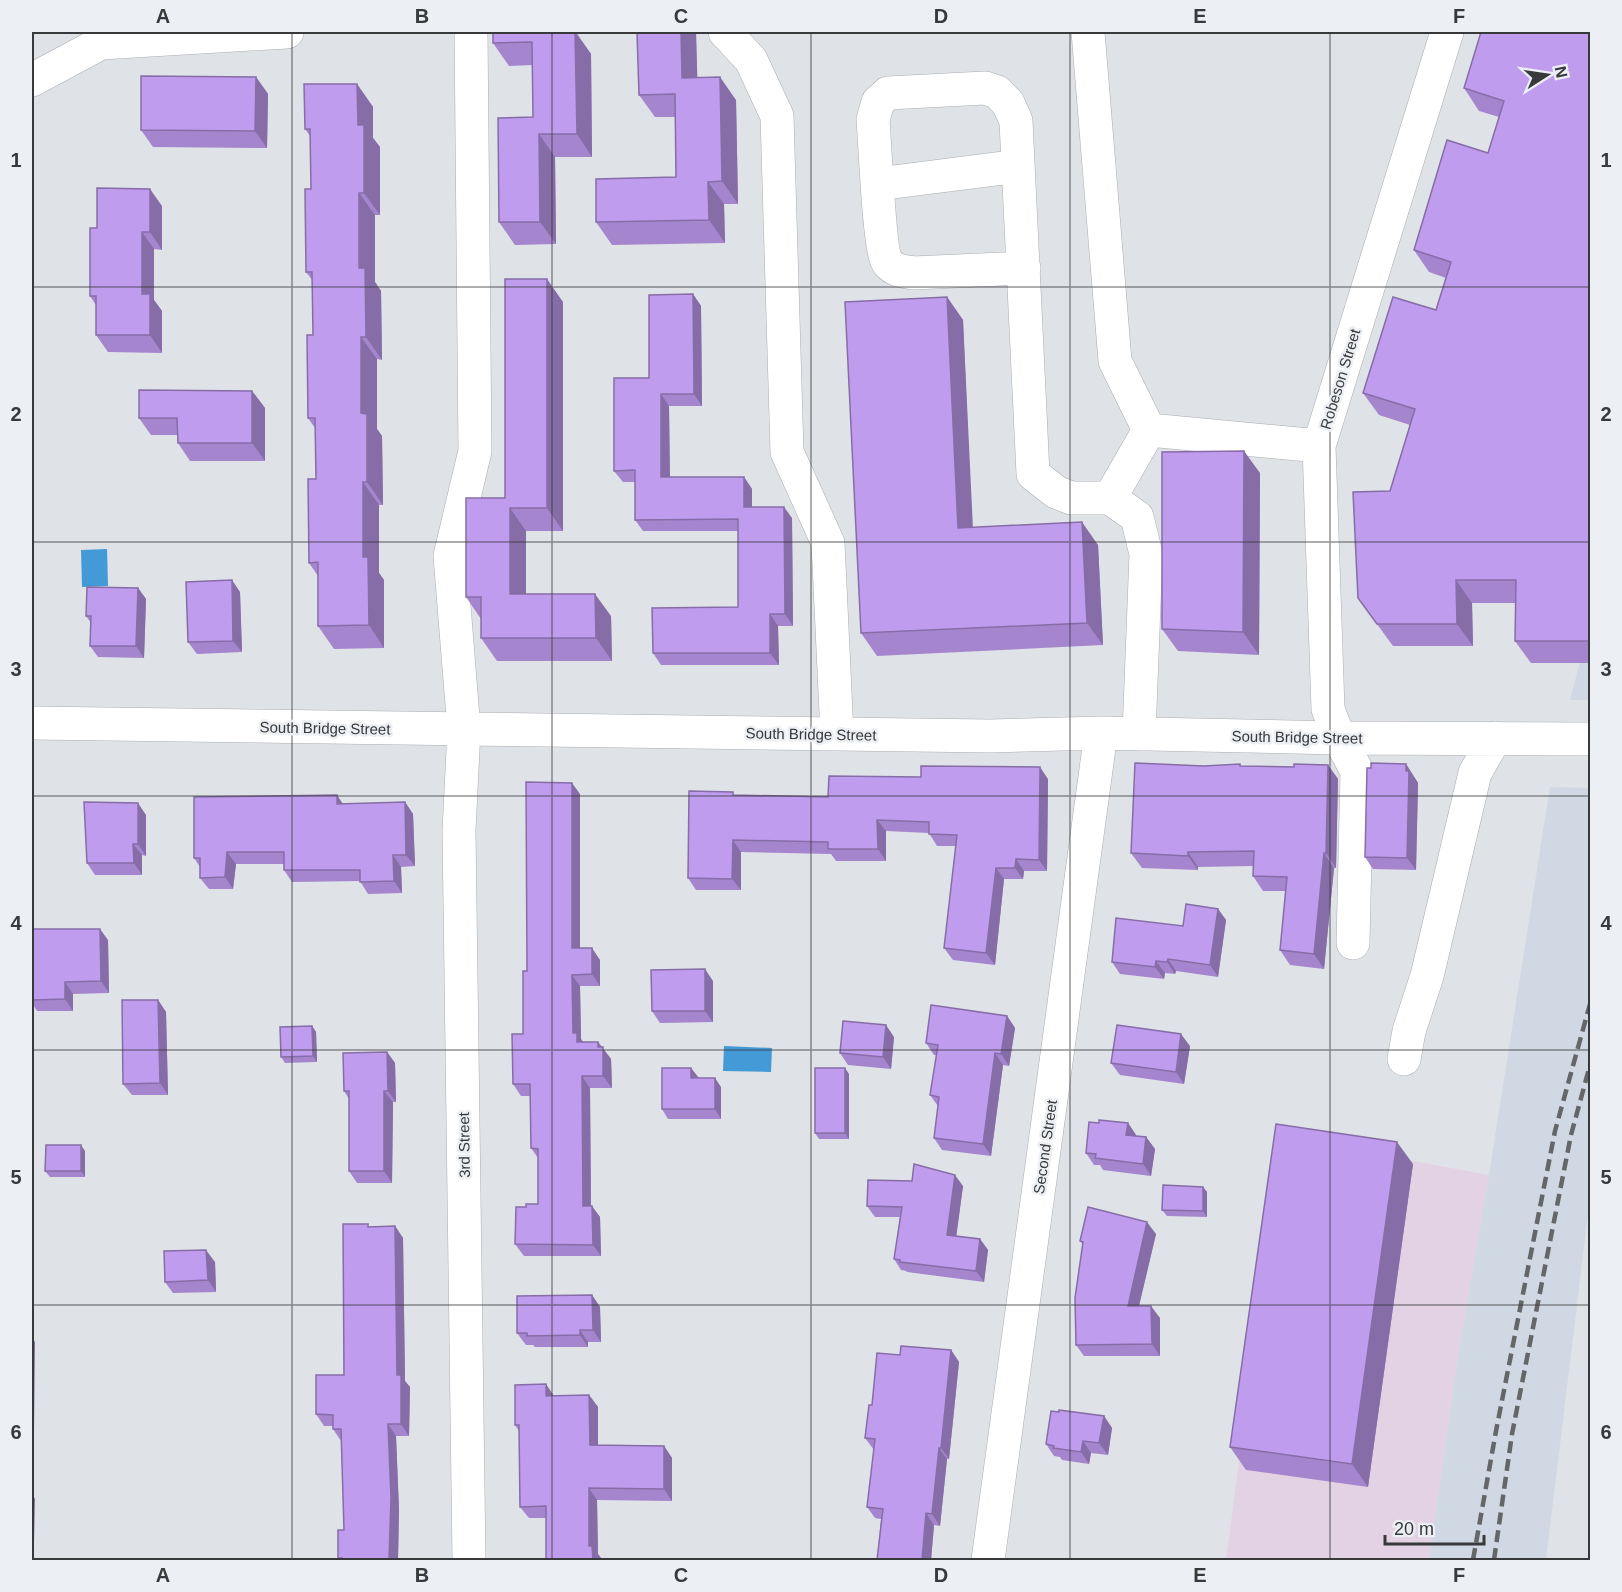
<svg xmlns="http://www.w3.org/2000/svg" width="1622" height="1592" viewBox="0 0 1622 1592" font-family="Arial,sans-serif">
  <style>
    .built { fill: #d0d8e3 }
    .industrial { fill: #e2d2e3 }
    .water { fill: #439ad6 }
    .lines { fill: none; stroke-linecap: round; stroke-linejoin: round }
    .minor-casing { stroke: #aaadb1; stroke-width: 34 }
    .minor { stroke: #fff; stroke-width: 33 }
    .rail { stroke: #646668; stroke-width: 4.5; stroke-dasharray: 12 6; stroke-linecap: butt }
    .wall { fill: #a586ce }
    .shaded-wall { fill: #866da7 }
    .building { fill: #c09cef; stroke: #866da7; stroke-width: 1.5 }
    .grid { fill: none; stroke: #38393b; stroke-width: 1.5; stroke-opacity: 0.55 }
    .labels { text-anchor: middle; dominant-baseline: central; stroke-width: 5; stroke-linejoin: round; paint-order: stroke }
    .street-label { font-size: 15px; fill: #38393b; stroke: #eceff4 }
    .neatline { fill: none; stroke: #38393b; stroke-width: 2 }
    .grid-label { font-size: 20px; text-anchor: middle; font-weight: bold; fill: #38393b }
  </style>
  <rect width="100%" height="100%" fill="#dfe2e6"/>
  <path class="built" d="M1590 624V700H1570Z
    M1550 787 1590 788V1197L1546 1560H1429L1458 1355 1489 1175Z"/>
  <path class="industrial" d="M1282 1137 1489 1175 1458 1355 1429 1560H1226Z"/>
  <path class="water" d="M107 549 108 586 82 587 81 550Z
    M724 1046 772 1048 771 1072 723 1071Z"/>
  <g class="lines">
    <g class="minor-casing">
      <path id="minor" d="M725 32 751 60 777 116 787 452 828 543 837 734
        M1088 32 1115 361 1149 430
        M32 80 101 43 287 32
        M878 184 1018 166
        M1024 268 913 273C903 271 895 271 888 263 879 252 875 142 873 120L878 102 888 93 985 88 997 92 1008 103 1016 121 1033 474 1056 492 1071 498H1110L1137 517 1146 554 1139 734
        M1110 498 1149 430 1319 446
        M32 723 990 736 1101 733 1339 738 1590 739
        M1353 943 1357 771 1339 738 1328 709 1319 446 1447 32
        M1404 1059 1409 1031 1427 976 1475 773 1495 738
        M469 1560 459 830 464 730 450 556 475 451 471 32
        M988 1560 1101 733"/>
    </g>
    <use href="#minor" class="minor"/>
    <path class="rail" d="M1473 1560 1496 1431 1555 1131 1590 1004
      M1494 1560 1512 1434 1571 1135 1590 1065"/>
  </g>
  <path class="wall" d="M576 32 591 54 592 157H555L556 244 515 245 499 222 533 117V65L509 66 493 43Z
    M637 32H696L697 78 736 100 738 204H724L725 243 612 245 596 222 676 177 675 117H655L639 95Z
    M1590 32V663H1531L1515 641V603H1472L1473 646H1393L1358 598 1410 425 1379 415 1363 393 1436 310 1446 278 1429 272 1414 250 1488 153 1499 117 1479 111 1464 88Z
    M256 77 268 94 267 148 153 147 141 130Z
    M357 84 373 107V138L380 147V215H375V282L381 291 382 360 377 359V429L382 436 383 505H379V573L384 580V648L334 649 318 626V576L309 563 316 479 315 428 308 418 313 335V281L306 272 311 189 310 136 305 129Z
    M162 206V250L154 249V300L162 311V353L108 352 96 335V305L90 296 97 228Z
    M693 294 701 306 702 406H669L670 477H744L752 489V507L792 518 793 626H778L779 665H661L653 653 738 607V531H643L635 520V482H623L614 471 649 378Z
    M947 297 963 320 972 527 1098 545 1103 645 877 656 861 633Z
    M563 302V531H526V594L611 616 612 661H497L481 638V619L466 597 505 498Z
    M252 391 265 408V461H190L178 443 177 435H151L139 418Z
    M1260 473 1259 655 1178 651 1162 629Z
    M138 588 146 599 144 658 98 657 90 646 91 623 86 616Z
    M240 592 242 652 197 654 188 642Z
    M1240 764 1241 766 1294 767 1328 765 1338 779 1336 868H1334L1324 969 1290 965 1280 950 1286 891H1263L1253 876V866L1198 867V870L1142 868 1131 853 1204 766Z
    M1406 764 1418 783 1416 870 1373 869 1365 857Z
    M1048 779 1047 871H1024L1023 879H1004L995 965 953 960 944 948 956 846H937L929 833 886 831V861H836L831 854 741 852V890H696L688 878 736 795 828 797Z
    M580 794V948L600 960V986H580L581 1039 583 1042H598L611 1059 612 1088H590L591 1206 600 1217 601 1256H524L515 1244 526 1207 538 1204V1158L531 1148 530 1096H521L513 1084 523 1034 527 971Z
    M405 802 413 814 415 866 401 867 402 893 368 894 360 881 292 882 284 870V864H236L233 889H209L200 878V867L194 858 343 804Z
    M146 815V856L142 855V875H95L87 863Z
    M1218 909 1226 920 1218 977 1176 971 1175 974 1165 973 1164 979 1120 974 1112 962Z
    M32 929 108 940 109 993 73 994V1011H37L32 1003Z
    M713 981V1022L660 1023 652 1011Z
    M158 1000 166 1012 168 1095H132L123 1084Z
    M1007 1016 1015 1028 1009 1066 1003 1065 991 1156 942 1150 934 1138 938 1106 930 1095 937 1055H934L926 1043Z
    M312 1026 316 1032 317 1062 285 1063 281 1057Z
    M894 1037 891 1069 848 1065 840 1053Z
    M1190 1046 1184 1084 1120 1075 1111 1063Z
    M387 1052 395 1063 396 1102H393L392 1183H357L349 1171V1099L344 1091Z
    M691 1068 698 1077 721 1087V1119H668L662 1109Z
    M849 1074V1139H819L815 1133Z
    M1099 1123H1128L1136 1135V1136L1146 1137 1155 1149 1151 1176 1103 1170 1100 1165H1094L1086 1153Z
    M85 1151V1177H50L45 1171Z
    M1413 1164 1368 1487 1246 1470 1230 1447Z
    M963 1186 956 1236 980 1239 988 1250 984 1282 907 1272 906 1271 901 1270 894 1259 900 1217H875L867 1206Z
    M1203 1187 1207 1192V1217L1167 1216 1162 1210Z
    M395 1226 403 1238 405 1381 410 1387 409 1436H396L399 1510 398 1560H340L338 1558 344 1530 341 1441 333 1429V1426H324L316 1414 344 1375 370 1227Z
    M1156 1234 1139 1306 1160 1318V1356H1084L1076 1345 1083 1245 1080 1241Z
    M215 1262 216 1292 173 1293 165 1282Z
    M592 1295 600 1307 601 1342H588V1347H535L533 1345H526L517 1333Z
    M951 1350 959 1362 949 1459H947L940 1526 934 1525 931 1560H877L881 1519 875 1518 867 1507 874 1450 865 1438 872 1405 900 1355Z
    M589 1395 598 1407V1445L664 1446 672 1458V1501L597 1500 598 1554 601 1558 546 1518H529L520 1507 519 1431 515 1425 554 1396Z
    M1104 1416 1112 1428 1108 1455 1091 1453 1089 1464 1062 1460 1060 1457 1054 1456 1046 1444Z"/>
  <path class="shaded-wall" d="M575 32 591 54 592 157 577 134Z
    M681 32H696L698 101 682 78Z
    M256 77 268 94 267 148 255 131Z
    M720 77 736 100 738 204 722 181Z
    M357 84 373 107V138L380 147V215L364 193 358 125Z
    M539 134 555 157 556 244 540 222Z
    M708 182 724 204 725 243 709 220Z
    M150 189 162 206V250L150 232Z
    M359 193 375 215V282L381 291 382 360 366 337 359 268Z
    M142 232 154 249V300L162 311V353L150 335 142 294Z
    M547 279 563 302V531L547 508Z
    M693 294 701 306 702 406 694 394Z
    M947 297 963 320 974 550 958 528Z
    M361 337 377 359V429L382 436 383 505 367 482 361 413Z
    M252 391 265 408V461L252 443Z
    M661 394 669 406 670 489 661 477Z
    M1244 451 1260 473 1259 655 1243 632Z
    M744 477 752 489V519L744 507Z
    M363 482 379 505V573L384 580V648L369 625 363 557Z
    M784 507 792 518 793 626 785 614Z
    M510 508 526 531V616L510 594Z
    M1082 522 1098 545 1103 645 1087 623Z
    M232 580 240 592 242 652 233 641Z
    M1456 580 1472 603 1473 646 1457 624Z
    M138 588 146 599 144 658 136 646Z
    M595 594 611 616 612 661 596 638Z
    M770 614 778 626 779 665 770 653Z
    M1406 764 1418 783 1416 870 1407 858Z
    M1328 765 1338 779 1336 868 1326 853Z
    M1040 767 1048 779 1047 871 1039 860Z
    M572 783 580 794V960L572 948Z
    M337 795 345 807 337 804Z
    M405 802 413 814 415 866 406 855Z
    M138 803 146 815V856L138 844Z
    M877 820 886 831V861L878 849Z
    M733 840 741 852V890L732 879Z
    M133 844 142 855V875L134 863Z
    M227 852 236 864 233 889 225 877Z
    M1188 852 1198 867V870L1188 856Z
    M1324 853 1334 868 1324 969 1314 954Z
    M393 855 401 867 402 893 394 881Z
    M1016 859 1024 871 1023 879 1015 868Z
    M996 868 1004 879 995 965 986 953Z
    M1218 909 1226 920 1218 977 1210 965Z
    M100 929 108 940 109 993 101 981Z
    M592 948 600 960V986L592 974Z
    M1168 959 1176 971 1175 974 1167 962Z
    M1156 961 1165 973 1164 979 1155 967Z
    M705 969 713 981V1022L705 1011Z
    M572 975 580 986 581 1039 585 1045 577 1042 573 1033Z
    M65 982 73 994V1011L65 999Z
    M158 1000 166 1012 168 1095 160 1083Z
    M1007 1016 1015 1028 1009 1066 1001 1054Z
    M886 1025 894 1037 891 1069 883 1057Z
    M312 1026 316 1032 317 1062 313 1056Z
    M1181 1034 1190 1046 1184 1084 1176 1072Z
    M598 1042 611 1059 612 1088 603 1076Z
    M387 1052 395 1063 396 1102 388 1091Z
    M995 1053 1003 1065 991 1156 983 1144Z
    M691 1068 698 1077 691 1078Z
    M845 1068 849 1074V1139L845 1133Z
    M582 1076 590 1088 591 1217 583 1206Z
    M715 1078 721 1087V1119L715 1109Z
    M384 1091 393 1102 392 1183 384 1171Z
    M1128 1123 1136 1135 1134 1147 1126 1135Z
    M1146 1137 1155 1149 1151 1176 1143 1164Z
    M1397 1142 1413 1164 1368 1487 1352 1464Z
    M81 1145 85 1151V1177L81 1171Z
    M955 1175 963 1186 955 1246 947 1235Z
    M1203 1187 1207 1192V1217L1203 1211Z
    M592 1206 600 1217 601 1256 593 1245Z
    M1147 1222 1156 1234 1136 1318 1128 1306Z
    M395 1226 403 1238 405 1381 410 1387 409 1436 401 1424 397 1375Z
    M980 1239 988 1250 984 1282 976 1271Z
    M206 1250 215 1262 216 1292 208 1280Z
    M592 1295 600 1307 601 1342 593 1330Z
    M1151 1306 1160 1318V1356L1152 1344Z
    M580 1330 588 1342V1347L580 1335Z
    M32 1337 35 1342 34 1431 32 1428Z
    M951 1350 959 1362 949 1459 941 1448Z
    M546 1384 554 1396H546Z
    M589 1395 598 1407V1457L590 1445Z
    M1104 1416 1112 1428 1108 1455 1099 1443Z
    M388 1424 396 1436 399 1510 398 1560H389Z
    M1083 1441 1091 1453 1089 1464 1081 1452Z
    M664 1446 672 1458V1501L664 1489Z
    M939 1448 947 1459 940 1526 932 1514Z
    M589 1488 597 1500 598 1554 601 1558V1560H593L589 1546Z
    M32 1494 35 1499 34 1543 32 1539Z
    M926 1513 934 1525 931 1560H922Z"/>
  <path class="building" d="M493 32H575L577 134H539L540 222H499L498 118 533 117 532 42 493 43Z
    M637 32H681L682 78 720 77 722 181 708 182 709 220 596 222V179L676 177 675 94 639 95Z
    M1481 32H1590V635L1589 641H1515L1516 580H1456L1457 624H1377L1358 598 1353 492 1390 491 1415 409 1363 393 1393 297 1436 310 1451 262 1414 250 1447 140 1488 153 1504 101 1464 88Z
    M141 76 256 77 255 131 141 130Z
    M304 84H357L358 125H364V193H359V268H365L366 337H361V413L367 414V482H363V557H368L369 625 318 626V562L309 563 308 479H316L315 418H308L307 335H313L312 272H306L305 189H311L310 129H305Z
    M97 188 150 189V232H142V294H150V335H96V296H90V228H97Z
    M505 279H547V508H510V594H595L596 638H481V597H466V498H505Z
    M693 294 694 394H661V477H744V507H784L785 614H770V653H653L652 608 738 607V519L635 520V470L614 471V378H649V295Z
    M947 297 958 528 1082 522 1087 623 861 633 845 302Z
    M139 390 252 391V443H178L177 418H139Z
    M1244 451 1243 632 1162 629V452Z
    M232 580 233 641 188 642 186 582Z
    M87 587 138 588 136 646H90L91 616H86Z
    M1135 763 1204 766 1240 764V766L1294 767V764L1328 765 1326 853H1324L1314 954 1280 950 1287 877 1253 876 1254 851 1188 852V856L1131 853Z
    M1371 763 1406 764V771H1409L1407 858 1365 857 1367 768H1371Z
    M921 766 1040 767 1039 860 1016 859 1015 868H996L986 953 944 948 957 835 929 834V822L877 820 878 849H828V842L733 840 732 879 688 878 689 791 733 792V795L828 797 829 776 921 777Z
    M526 782 572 783V948H592V974L572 975 573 1033H577V1042H598V1047H603V1076H582L583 1206H592L593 1245 515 1244 516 1207H526V1204H538V1149L531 1148 530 1084H513L512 1034H523V971H527Z
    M337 795V804L405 802 406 855H393L394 881 360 882V870H284V852H227L225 877 200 878V858H194V797Z
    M84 802 138 803V844H133L134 863H87Z
    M1186 904 1218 909 1210 965 1168 959 1167 962 1156 961 1155 967 1112 962 1116 918 1183 926Z
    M32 929H100L101 981 65 982V999L32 1000Z
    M705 969V1011H652L651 970Z
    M122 1000H158L160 1083 123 1084Z
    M931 1005 1007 1016 1001 1054 995 1053 983 1144 934 1138 939 1097 930 1095 938 1045 926 1043Z
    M843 1021 886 1025 883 1057 840 1053Z
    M1117 1025 1181 1034 1176 1072 1111 1063Z
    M312 1026 313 1056 281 1057 280 1027Z
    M387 1052 388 1091H384V1171H349V1091H344L343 1053Z
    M662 1068H691V1078H715V1109H662Z
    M815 1068H845V1133H815Z
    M1099 1120 1128 1123 1126 1135 1146 1137 1143 1164 1095 1158 1096 1154 1086 1153 1089 1122 1099 1123Z
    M1276 1124 1397 1142 1352 1464 1230 1447Z
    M46 1145H81V1171H45Z
    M914 1164 955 1175 947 1235 980 1239 976 1271 900 1262V1260L894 1259 902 1207 867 1206 868 1180 912 1181Z
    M1163 1185 1203 1187V1211L1162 1210Z
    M1088 1207 1147 1222 1128 1306H1151L1152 1344 1076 1345 1075 1298 1083 1242 1080 1241Z
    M343 1224H368V1227L395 1226 397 1375H401V1424H388L391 1498 389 1560H342V1558H338V1530H344L341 1429H333V1415L316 1414V1375H344Z
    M206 1250 208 1280 165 1282 164 1251Z
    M592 1295 593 1330H580V1335L527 1336V1333H517V1296Z
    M901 1346 951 1350 941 1448H939L932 1514 926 1513 922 1560H877L883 1509 867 1507 875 1439 865 1438 869 1405H872L877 1353 900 1355Z
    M546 1384V1396L589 1395 590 1445 664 1446V1489L589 1488V1546H592L593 1560H546V1506L520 1507 519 1425H515V1385Z
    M1059 1410 1104 1416 1099 1443 1083 1441 1081 1452 1053 1448 1054 1446 1046 1444 1051 1411 1059 1412Z"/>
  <path class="grid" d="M292 32V1560M552 32V1560M811 32V1560M1070 32V1560M1330 32V1560M32 287H1590M32 542H1590M32 796H1590M32 1050H1590M32 1305H1590"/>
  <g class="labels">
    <g class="street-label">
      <text transform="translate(1340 379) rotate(-73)">Robeson Street</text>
      <text transform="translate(325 728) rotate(1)">South Bridge Street</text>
      <text transform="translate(811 734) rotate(1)">South Bridge Street</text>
      <text transform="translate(1297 737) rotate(1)">South Bridge Street</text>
      <text transform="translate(464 1145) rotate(-91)">3rd Street</text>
      <text transform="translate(1045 1147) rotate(-82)">Second Street</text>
    </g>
  </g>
  <rect width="1622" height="1592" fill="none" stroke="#eceff4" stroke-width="66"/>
  <g transform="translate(1547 75) rotate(78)" stroke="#eceff4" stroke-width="4.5" paint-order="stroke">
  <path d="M0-4.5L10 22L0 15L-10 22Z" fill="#38393b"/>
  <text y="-9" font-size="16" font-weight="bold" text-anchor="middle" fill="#38393b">N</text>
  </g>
  <path d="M1385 1535v9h99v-9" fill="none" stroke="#38393b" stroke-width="3"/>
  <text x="1394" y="1535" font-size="18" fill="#38393b" stroke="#eceff4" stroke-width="4.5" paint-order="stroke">20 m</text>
  <rect x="33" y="33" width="1556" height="1526" class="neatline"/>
  <g class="grid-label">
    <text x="163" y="23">A</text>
    <text x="422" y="23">B</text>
    <text x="681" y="23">C</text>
    <text x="941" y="23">D</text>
    <text x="1200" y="23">E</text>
    <text x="1459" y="23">F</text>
    <text x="16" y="167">1</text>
    <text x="1606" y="167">1</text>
    <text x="16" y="421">2</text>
    <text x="1606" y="421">2</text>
    <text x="16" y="676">3</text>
    <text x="1606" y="676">3</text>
    <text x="16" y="930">4</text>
    <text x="1606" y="930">4</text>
    <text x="16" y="1184">5</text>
    <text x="1606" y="1184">5</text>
    <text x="16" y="1439">6</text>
    <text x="1606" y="1439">6</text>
    <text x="163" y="1582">A</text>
    <text x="422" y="1582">B</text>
    <text x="681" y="1582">C</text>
    <text x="941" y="1582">D</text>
    <text x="1200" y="1582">E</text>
    <text x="1459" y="1582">F</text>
  </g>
</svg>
